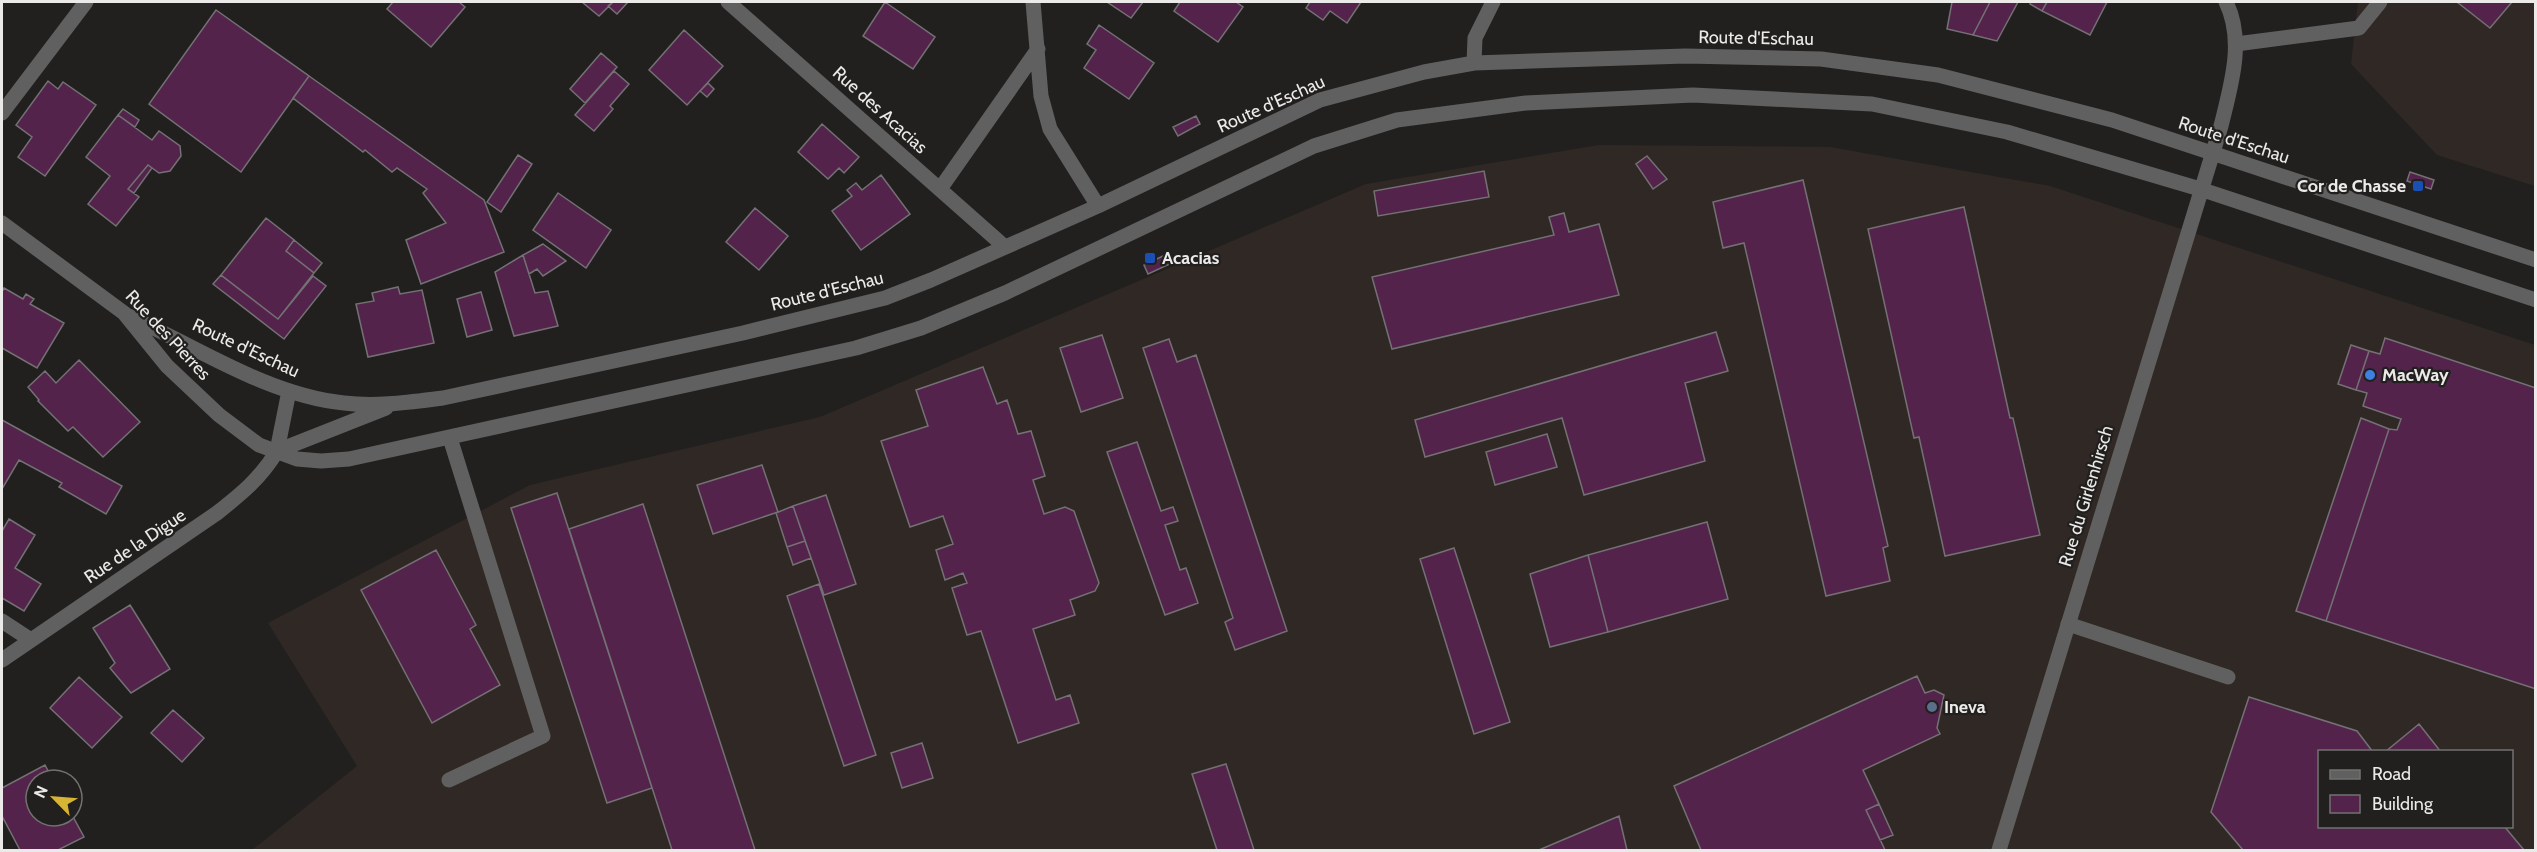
<svg xmlns="http://www.w3.org/2000/svg" width="2537" height="852" viewBox="0 0 2537 852" font-family="Cabin,sans-serif">
  <style>
    .built { fill: #302824; fill-rule: evenodd }
    .building { fill: #53234c; stroke: #737173; stroke-width: 1.5 }
    .lines { fill: none; stroke-linecap: round; stroke-linejoin: round }
    .service { stroke: #616060; stroke-width: 15 }
    .pedestrian { stroke: #616060; stroke-width: 15 }
    .minor { stroke: #616060; stroke-width: 15 }
    .transit-dot { fill: #1a4fb4; stroke: #22201f; stroke-width: 2 }
    .shop-dot { fill: #3f7fe0; stroke: #22201f; stroke-width: 2 }
    .service-dot { fill: #5c6f8a; stroke: #22201f; stroke-width: 2 }
    .labels { text-anchor: middle; dominant-baseline: central; stroke-width: 4.5; stroke-linejoin: round; paint-order: stroke }
    .street-label { font-size: 18px; fill: #ebeae9; stroke: #22201f }
    .poi-label { font-size: 18px; font-weight: bold; fill: #ebeae9; stroke: #22201f; text-anchor: start }
  </style>
  <rect width="100%" height="100%" fill="#22201f"/>
  <path class="built" d="M2358 2H2535V186L2437 155 2351 64Z
    M1599 145 1830 147 2050 186 2535 345V850H252L357 766 268 623 530 485 820 417 1366 184ZM2320 752H2512V826H2320Z"/>
  <path class="building" d="M393 2H459L465 7 431 47 387 9Z
    M582 2H613L599 16Z
    M613 2H628L617 14 608 6Z
    M885 2 935 37 913 69 863 36Z
    M1107 2H1143L1131 18Z
    M1180 2H1236L1243 7 1218 42 1174 11Z
    M1310 2H1361L1347 23 1330 11 1323 20 1306 8Z
    M1952 2H1990L1973 35 1947 29Z
    M1990 2H2018L1997 41 1973 35Z
    M2031 2H2047L2042 11 2030 4Z
    M2047 2H2107L2090 35 2042 11Z
    M2457 2H2512L2490 28Z
    M216 10 309 76 241 172 149 104Z
    M1099 25 1154 63 1129 99 1084 68 1096 50 1087 44Z
    M684 30 723 66 687 105 649 70Z
    M601 53 617 67 585 103 570 89Z
    M614 71 629 84 610 106 613 109 594 131 575 115Z
    M309 76 484 200 504 252 421 284 406 240 446 223 423 193 427 189 397 168 392 172 365 150 363 152 293 98Z
    M48 81 58 89 63 82 96 105 45 176 18 157 32 137 16 125Z
    M708 83 714 89 707 97 700 91Z
    M123 109 139 120 135 127 118 115Z
    M118 115 152 140 159 131 180 146 181 156 170 171 159 173 148 165 128 189 139 197 116 226 88 204 110 176 86 157Z
    M1196 116 1200 124 1178 136 1173 127Z
    M822 124 859 157 844 173 839 168 828 179 798 152Z
    M518 155 532 164 501 212 487 202Z
    M1647 156 1667 179 1653 189 1636 164Z
    M148 165 152 168 134 193 128 189Z
    M1484 171 1489 197 1378 216 1374 191Z
    M2410 172 2434 180 2431 189 2407 181Z
    M881 175 910 214 861 250 832 211 852 196 847 190 856 183 862 190Z
    M1803 180 1888 546 1883 548 1890 581 1826 596 1744 243 1723 248 1713 202Z
    M558 193 611 230 586 268 533 230Z
    M1964 207 2010 418H2013L2040 535 1945 556 1919 437 1914 438 1868 229Z
    M755 208 788 236 759 270 726 242Z
    M1564 213 1569 232 1599 224 1619 295 1392 349 1372 277 1554 235 1549 217Z
    M266 218 294 240 286 251 314 273 278 319 221 275Z
    M294 240 322 263 314 273 286 251Z
    M543 244 566 261 543 276 537 269 529 274 523 255Z
    M1167 254 1172 263 1148 274 1144 265Z
    M523 255 535 293 548 291 558 326 514 336 495 272Z
    M221 275 278 319 313 276 326 286 284 339 213 284Z
    M398 287 400 294 422 290 434 343 368 357 356 304 374 301 372 293Z
    M4 288 23 299 26 294 34 299 30 304 64 323 37 368 2 348V292Z
    M481 292 492 330 467 337 457 299Z
    M1716 332 1728 371 1685 383 1705 461 1584 495 1562 418 1425 457 1415 420Z
    M1102 335 1123 398 1081 412 1060 348Z
    M2385 338 2536 388V689L2326 621 2389 429 2397 430 2401 419 2363 406 2367 393 2356 390 2369 351 2380 354Z
    M1169 339 1177 362 1196 355 1287 631 1235 650 1225 622 1233 618 1143 348Z
    M2351 345 2369 351 2356 390 2338 384Z
    M79 360 140 422 103 457 73 427 68 431 38 401 39 400 28 387 45 371 56 383Z
    M983 367 997 404 1007 400 1018 434 1031 431 1045 476 1033 480 1044 514 1065 507 1074 511 1099 583 1095 591 1070 600 1075 615 1033 629 1056 700 1070 695 1079 723 1018 743 981 631 967 635 952 588 967 583 963 573 945 580 936 550 953 544 943 516 910 527 881 441 928 426 916 390Z
    M2361 418 2389 429 2326 621 2296 611Z
    M2 420 122 486 106 514 59 487 62 483 19 460 2 489Z
    M1547 434 1557 467 1495 485 1486 452Z
    M1137 442 1161 511 1173 507 1178 521 1165 525 1180 570 1186 568 1198 603 1165 615 1107 452Z
    M762 465 778 512 713 534 697 485Z
    M557 493 652 788 607 803 511 508Z
    M826 495 856 584 824 595 793 506Z
    M643 504 755 850H672L569 529Z
    M793 506 805 541 787 547 776 513Z
    M9 519 35 535 15 568 41 584 24 611 2 598V531Z
    M1707 522 1728 599 1608 632 1588 555Z
    M805 541 811 558 793 565 787 547Z
    M1454 548 1510 722 1474 734 1420 559Z
    M436 550 476 625 470 629 500 685 432 723 361 590Z
    M1588 555 1608 632 1550 647 1530 574Z
    M819 584 876 755 844 766 787 596Z
    M130 605 170 669 131 693 110 668 115 663 93 628Z
    M1917 676 1925 693 1934 690 1944 695 1937 728 1940 734 1863 770 1879 804 1866 810 1885 850H1701L1674 786Z
    M79 677 122 717 92 748 50 708Z
    M2249 697 2357 731 2373 752H2320V826H2504L2524 850H2243L2211 812Z
    M173 710 204 738 182 762 151 733Z
    M2419 724 2441 752H2385Z
    M922 743 933 778 902 788 891 753Z
    M1226 764 1254 850H1217L1192 774Z
    M45 765 53 780H36V816L72 815 84 837 58 850H20L2 816V788Z
    M1879 804 1893 835 1880 840 1866 810Z
    M1619 816 1627 850H1539Z"/>
  <g class="lines">
    <path class="service" d="M2236 44 2359 28 2380 2
      M2 113 86 2
      M2068 624 2228 677
      M449 780 543 736 450 438"/>
    <path class="pedestrian" d="M277 451 289 391"/>
    <path class="minor" d="M728 2 1005 247
      M1033 2 1041 96 1050 129 1098 206
      M1474 63 1475 38 1493 2
      M940 189 1038 49
      M2 223 124 313 167 366 219 415 259 445 297 459 321 461 349 459 856 348 921 328 1005 293 1314 146 1397 120 1526 103 1693 95 1872 104 2007 132 2200 189 2536 300
      M129 316C196 347 270 396 344 403 377 407 410 402 443 398L743 333 885 298 931 280 1098 206 1320 100 1424 72 1474 63 1685 56 1821 59 1938 75 2112 120 2536 260
      M277 451 386 408
      M2 621 31 640
      M2 660 217 513C241 494 261 478 277 451
      M1999 850 2221 126C2231 85 2245 41 2226 2"/>
  </g>
  <g class="transit-dot">
    <rect x="2412" y="180" width="12" height="12" rx="3"/>
    <rect x="1144" y="252" width="12" height="12" rx="3"/>
  </g>
  <circle class="shop-dot" cx="2370" cy="375" r="6"/>
  <circle class="service-dot" cx="1932" cy="707" r="6"/>
  <g class="labels">
    <g class="street-label">
      <text transform="translate(1756 38) rotate(1)">Route d'Eschau</text>
      <text transform="translate(1271 104) rotate(-24)">Route d'Eschau</text>
      <text transform="translate(880 110) rotate(42)">Rue des Acacias</text>
      <text transform="translate(2234 140) rotate(18)">Route d'Eschau</text>
      <text transform="translate(827 291) rotate(-14)">Route d'Eschau</text>
      <text transform="translate(168 335) rotate(47)">Rue des Pierres</text>
      <text transform="translate(246 348) rotate(25)">Route d'Eschau</text>
      <text transform="translate(2086 496) rotate(-73)">Rue du Girlenhirsch</text>
      <text transform="translate(135 546) rotate(-34)">Rue de la Digue</text>
    </g>
    <g class="poi-label">
      <text x="2406" y="186" text-anchor="end">Cor de Chasse</text>
      <text x="1162" y="258">Acacias</text>
      <text x="2382" y="375">MacWay</text>
      <text x="1944" y="707">Ineva</text>
    </g>
  </g>
  <rect width="2537" height="852" fill="none" stroke="#ebeae9" stroke-width="6"/>
  <rect x="2318" y="750" width="195" height="78" fill="#22201f" stroke="#727170" stroke-width="1.5"/>
  <rect x="2330" y="770" width="30" height="9" fill="#616060" stroke="#727170" stroke-width="1.5"/>
  <text x="2372" y="780" font-size="18" fill="#ebeae9">Road</text>
  <rect x="2330" y="795" width="30" height="18" fill="#53234c" stroke="#727170" stroke-width="1.5"/>
  <text x="2372" y="810" font-size="18" fill="#ebeae9">Building</text>
  <g transform="translate(54 798) rotate(295)"><circle r="28" fill="#22201f" stroke="#727170" stroke-width="1.5"/>
  <path d="M0-4.5L10 22L0 15L-10 22Z" fill="#d7b434"/>
  <text y="-9" font-size="16" font-weight="bold" text-anchor="middle" fill="#ebeae9">N</text>
  </g>
</svg>
